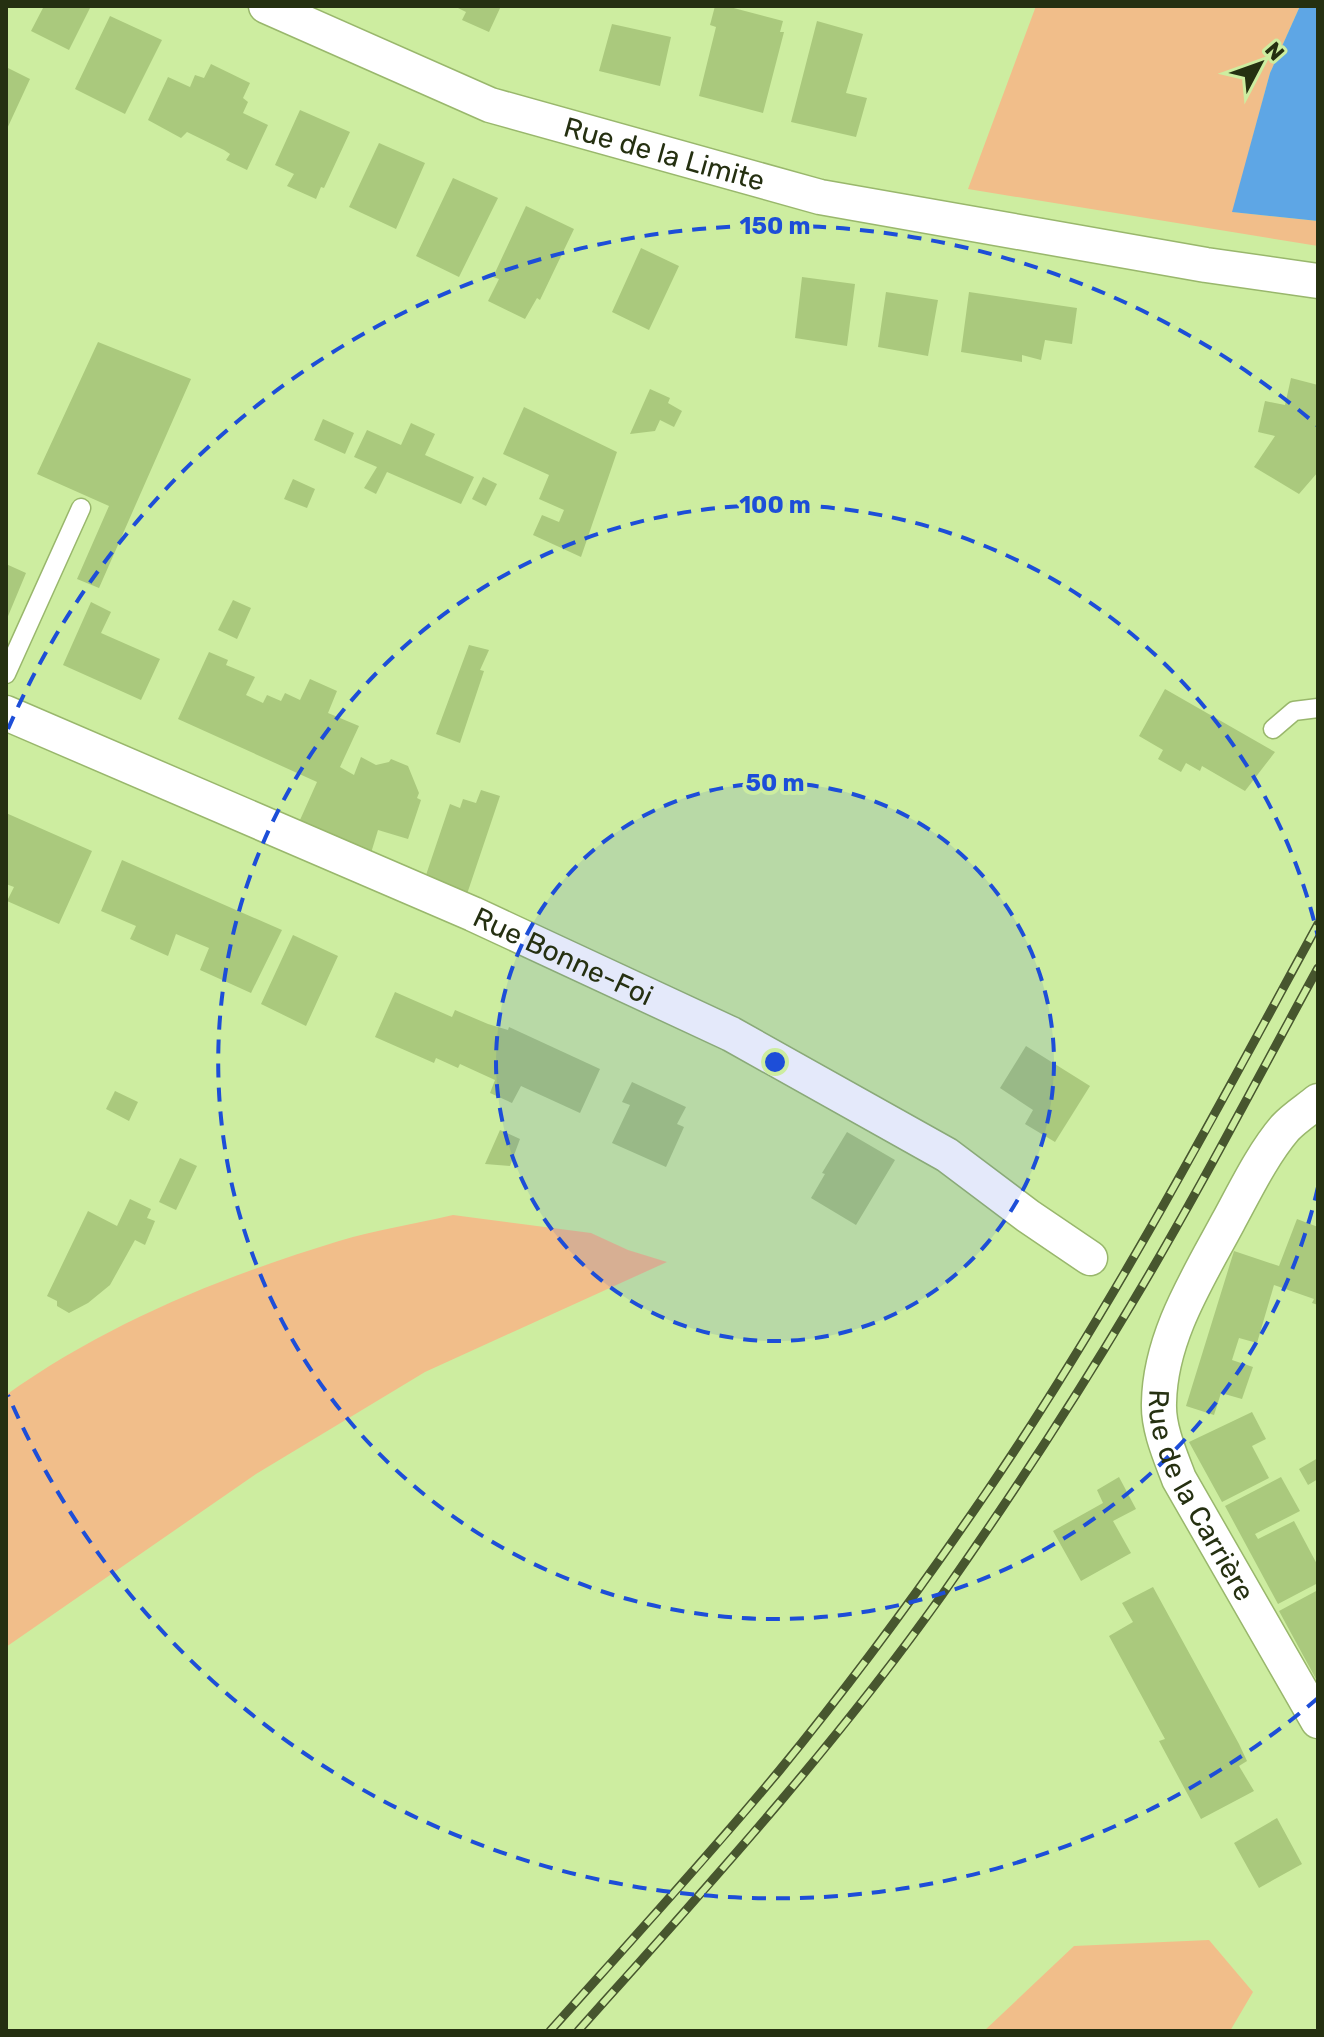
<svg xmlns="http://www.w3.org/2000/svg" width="1324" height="2037" viewBox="0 0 1324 2037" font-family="Rubik,sans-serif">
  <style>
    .green { fill: #f1be8a }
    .water { fill: #5ea6e5 }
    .building { fill: #aac97d }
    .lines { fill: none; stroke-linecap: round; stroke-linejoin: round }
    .service-casing { stroke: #99b76c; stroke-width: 21 }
    .minor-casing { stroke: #99b76c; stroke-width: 37 }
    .service { stroke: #fff; stroke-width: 18 }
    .minor { stroke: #fff; stroke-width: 34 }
    .rail-casing { stroke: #47562e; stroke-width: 9 }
    .rail { stroke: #cdeda0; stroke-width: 6; stroke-dasharray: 18; stroke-linecap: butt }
    .ring { fill: none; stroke: #1d4ed8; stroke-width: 4; stroke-dasharray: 14 10 }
    .labels { text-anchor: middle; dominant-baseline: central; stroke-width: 8; stroke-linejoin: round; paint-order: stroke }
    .street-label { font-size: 28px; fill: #253011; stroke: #cdeda0 }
    .centre { fill: #1d4ed8; stroke: #cdeda0; stroke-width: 4 }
    .ring-label { font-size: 24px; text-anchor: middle; font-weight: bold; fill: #1d4ed8; stroke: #cdeda0; stroke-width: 8; stroke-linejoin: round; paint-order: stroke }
  </style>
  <rect width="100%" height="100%" fill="#cdeda0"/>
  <path class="green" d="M1036 6H1300L1270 73 1233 212 1318 221V246L968 189Z
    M453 1215 591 1233 628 1250 667 1262 425 1372 256 1474 6 1647V1395C107 1323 221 1277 339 1241 376 1230 415 1224 453 1215Z
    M1209 1940 1253 1992 1230 2031H984L1074 1946Z"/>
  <path class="water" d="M1300 6H1318V221L1232 212 1270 73Z"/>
  <path class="building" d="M44 6 90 8 69 50 31 31Z
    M454 6H501L489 32 462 20 466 12Z
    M715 6H726L783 21 780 32H784L763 113 699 96 716 27 710 25Z
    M110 16 162 40 125 114 75 89Z
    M817 21 863 34 846 93 867 98 856 137 791 122Z
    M612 24 671 37 660 86 599 71Z
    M211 64 250 83 243 98 248 102 243 113 268 125 247 170 226 160 230 154 224 150 187 132 181 138 148 120 168 77 190 87 195 75 204 78Z
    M8 68 30 79 6 131V73Z
    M300 110 350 132 324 188 321 187 316 199 287 186 294 174 275 165Z
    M379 143 425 163 396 229 349 207Z
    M453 178 498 198 459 277 416 256Z
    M526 206 574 229 540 300 537 298 525 319 488 301 499 279 493 277Z
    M641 248 679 266 649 330 612 312Z
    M802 277 855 284 847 346 795 338Z
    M886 292 938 300 928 356 878 347Z
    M969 292 1077 308 1072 344 1045 340 1041 360 1022 355V362L961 352Z
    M98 342 191 379 99 588 77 579 109 506 37 474Z
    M1291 378 1318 385V472L1299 494 1254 467 1275 436 1258 432 1265 401 1285 405Z
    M650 389 670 398 668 403 682 411 674 427 660 420 655 431 630 434Z
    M524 407 617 452 581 557 533 535 542 515 559 522 564 510 539 499 549 475 503 454Z
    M323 419 354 433 345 454 314 440Z
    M411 423 435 434 425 455 474 477 461 504 387 472 376 494 364 488 377 467 354 457 367 430 401 445Z
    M483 477 497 484 486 506 472 499Z
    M293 479 315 489 307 508 284 499Z
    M6 564 26 573 6 621Z
    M233 600 251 608 237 639 218 630Z
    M91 602 111 612 101 633 160 659 141 700 63 665Z
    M469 645 489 650 480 670 484 671 460 743 436 734Z
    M209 652 228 660 226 665 255 677 246 695 263 703 267 695 281 701 285 693 300 700 310 679 337 691 328 713 359 726 340 767 354 775 361 757 376 765 389 762 391 759 408 766 419 793 417 798 421 800 408 839 378 830 371 853 300 820 317 782 178 719Z
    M1165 689 1275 752 1245 791 1202 766 1200 771 1186 763 1181 772 1158 759 1163 750 1139 736Z
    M481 790 500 796 467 894 426 875 450 804 460 808 463 799 476 803Z
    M6 813 92 851 59 924 7 901 14 887 6 884Z
    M122 860 282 930 251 993 200 970 209 948 176 934 168 956 130 939 136 926 101 911Z
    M293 935 338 956 306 1026 261 1004Z
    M395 992 452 1017 455 1010 488 1024 508 1030 509 1027 600 1069 580 1113 521 1086 512 1103 490 1093 495 1080 460 1064 458 1068 436 1058 434 1063 375 1037Z
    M1026 1046 1090 1086 1055 1142 1025 1124 1033 1110 1000 1088Z
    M632 1082 686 1107 677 1124 684 1127 666 1167 612 1143 630 1105 622 1102Z
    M115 1091 138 1102 129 1121 106 1109Z
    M500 1130 520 1139 510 1166 485 1164Z
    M847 1132 895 1160 856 1225 811 1198 825 1174 822 1173Z
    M180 1158 197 1166 176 1210 159 1202Z
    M130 1199 151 1209 147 1218 155 1221 145 1245 135 1240 110 1285 88 1303 69 1313 57 1306V1301L47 1296 88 1211 117 1226Z
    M1297 1219 1318 1227V1305L1312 1303 1314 1299 1274 1285 1257 1343 1239 1338 1232 1360 1253 1367 1242 1399 1221 1393 1214 1415 1186 1406 1234 1251 1279 1266Z
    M1252 1412 1266 1439 1252 1446 1269 1478 1222 1502 1189 1442Z
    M1318 1458V1479L1308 1485 1299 1469Z
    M1119 1477 1136 1509 1113 1521 1131 1553 1081 1581 1053 1531 1103 1503 1097 1490Z
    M1281 1477 1300 1511 1255 1534 1258 1539 1294 1521 1318 1566V1583L1278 1604 1225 1506Z
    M1153 1587 1239 1744 1247 1761 1239 1766 1254 1791 1201 1819 1159 1741 1165 1739 1109 1636 1133 1622 1122 1603Z
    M1318 1590V1678L1316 1679 1279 1611Z
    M1277 1818 1302 1864 1259 1888 1234 1843Z"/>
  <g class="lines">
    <g class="service-casing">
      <path id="service" d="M6 674 81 508
        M1273 729 1294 711 1318 708"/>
    </g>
    <g class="minor-casing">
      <g id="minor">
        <path id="s1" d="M266 6 490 105 820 197 1206 265 1318 281"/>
        <path id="s2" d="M6 713 473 914 731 1034 947 1155 1028 1216 1090 1258"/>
        <path id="s3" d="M1318 1101C1307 1110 1294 1118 1285 1128 1262 1155 1245 1191 1228 1222 1198 1278 1160 1337 1159 1403 1158 1428 1170 1455 1179 1479L1318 1721"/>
      </g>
    </g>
    <use href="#service" class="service"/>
    <use href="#minor" class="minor"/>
    <g class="rail-casing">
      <path id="rail" d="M550 2031C627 1945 705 1860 779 1771 852 1682 921 1588 986 1493 1110 1312 1213 1117 1318 924
        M578 2031C704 1890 832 1750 942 1595 1008 1501 1072 1404 1131 1305 1197 1195 1256 1081 1318 968"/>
    </g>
    <use href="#rail" class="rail"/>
  </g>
  <circle cx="775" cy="1062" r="279" fill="#1d4ed8" fill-opacity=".12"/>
  <g class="ring">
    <circle cx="775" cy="1062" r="279"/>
    <path d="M1318 1187A557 557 0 1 1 1318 937"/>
    <path d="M1318 1698A836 836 0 0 1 8 1395M8 729A836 836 0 0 1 1318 426"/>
  </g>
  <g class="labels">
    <g class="street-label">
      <text stroke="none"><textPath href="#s1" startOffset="426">Rue de la Limite</textPath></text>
      <text stroke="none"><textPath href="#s2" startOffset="608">Rue Bonne-Foi</textPath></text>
      <text stroke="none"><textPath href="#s3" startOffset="450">Rue de la Carrière</textPath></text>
    </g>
  </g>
  <circle cx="775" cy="1062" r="12" class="centre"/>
  <g class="ring-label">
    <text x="775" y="234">150 m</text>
    <text x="775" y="513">100 m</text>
    <text x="775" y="791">50 m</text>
  </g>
  <rect width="1324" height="2037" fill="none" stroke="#253011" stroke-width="16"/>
  <g transform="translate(1260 64) rotate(49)" stroke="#cdeda0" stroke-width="6" paint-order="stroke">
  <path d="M0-6L14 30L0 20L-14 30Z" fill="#253011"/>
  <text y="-12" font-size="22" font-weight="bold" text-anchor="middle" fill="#253011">N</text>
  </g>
</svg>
